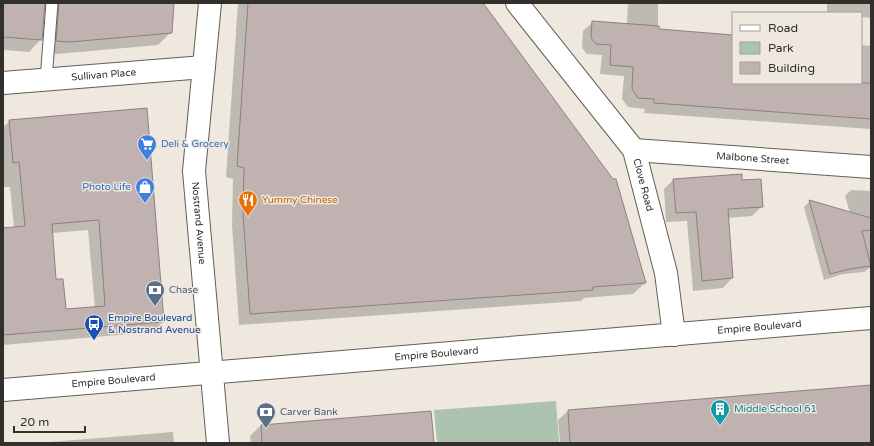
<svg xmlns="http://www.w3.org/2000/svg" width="874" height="446" viewBox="0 0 874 446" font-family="'Varela Round',sans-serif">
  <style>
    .green { fill: #acc4af }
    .shadow { fill: #0003; fill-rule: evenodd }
    .building { fill: #bfb2b1; stroke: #8d8180; fill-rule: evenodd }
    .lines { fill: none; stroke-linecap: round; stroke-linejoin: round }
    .service-casing { stroke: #635f56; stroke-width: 13 }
    .minor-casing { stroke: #635f56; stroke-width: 24 }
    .secondary-casing { stroke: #635f56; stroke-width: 24 }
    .service { stroke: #fff; stroke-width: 11 }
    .minor { stroke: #fff; stroke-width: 22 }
    .secondary { stroke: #fff; stroke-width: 22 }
    .labels { text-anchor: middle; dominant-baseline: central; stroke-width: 3; stroke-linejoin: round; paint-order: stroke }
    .street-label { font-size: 10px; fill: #32302c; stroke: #eee8de }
    .shop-label { font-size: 10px; fill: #366cbe; stroke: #eee8de; text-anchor: start }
    .food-label { font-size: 10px; fill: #c56008; stroke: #eee8de; text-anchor: start }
    .service-label { font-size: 10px; fill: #4e5e75; stroke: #eee8de; text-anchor: start }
    .transit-label { font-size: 10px; fill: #164399; stroke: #eee8de; text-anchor: start }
    .culture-label { font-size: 10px; fill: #0d838f; stroke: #eee8de; text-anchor: start }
  </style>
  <rect width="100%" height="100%" fill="#eee8de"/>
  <path class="green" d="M556 401 559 443H437L434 410Z"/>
  <path class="shadow" d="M3 3H173L171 32 158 45 57 54 44 53 47 16 44 8 41 39 29 52 3 50Z
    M238 3H482L612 180 615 179 645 283 633 294 584 298 581 301 239 325 232 225 233 179 226 177Z
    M628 3H658V30L733 36V83H861V45L871 46V129L644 113 645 109 628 107 622 99 624 76 600 74 602 55 587 54 582 48 583 31 593 22 627 24Z
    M827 3H871V18L861 17V13H827Z
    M146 109 163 322 153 332 3 345V229L14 228 10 187H3V127L10 121ZM88 230 95 308 65 310 55 280 52 233Z
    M673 180 741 181 762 206 752 216 727 218 732 278 723 288 693 291 687 221 666 222 664 189Z
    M851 190 871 191V267L864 272 843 274 824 280 804 207 810 201 850 213 845 196Z
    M871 386V443H560L558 420 568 411Z
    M261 425 433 443H251L250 436Z
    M173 432 174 443H38Z"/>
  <path class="building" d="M3 3H45L42 40 3 37Z
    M59 3H174L172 33 70 42 56 41Z
    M248 3H483L613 179H616L646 283 593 287V290L250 314 243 213 244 168 237 166Z
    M592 21 659 26V29L733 35V83H871V119L654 103V99L638 98 632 89 633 67 610 65 611 45 596 44 591 38Z
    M147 108 164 322 3 335V228L25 226 19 162 13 163 9 120ZM99 220 105 306 66 309 63 279H56L52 224Z
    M742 174V180L761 179 763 207 728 209 733 278 702 281 696 212 676 213 673 179Z
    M809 200 871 218V230L862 231 871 266 850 269 830 274Z
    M871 385V443H570L568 410Z
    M431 411 434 443H262L261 425Z"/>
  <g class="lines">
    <g class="service-casing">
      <path id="service" d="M46 80 52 3"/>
    </g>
    <g class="minor-casing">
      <g id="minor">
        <path id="s1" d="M517 3 634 150 666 273 674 335"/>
        <path id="s2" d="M3 83 204 67"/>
        <path id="s3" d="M634 150 871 167"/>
      </g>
    </g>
    <g class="secondary-casing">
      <g id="secondary">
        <path id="s4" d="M210 3 194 171 218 443"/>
        <path id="s5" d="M3 390 871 318"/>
      </g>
    </g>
    <use href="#service" class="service"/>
    <use href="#minor" class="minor"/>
    <use href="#secondary" class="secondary"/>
  </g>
  <defs>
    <g id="supermarket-pin" transform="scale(1)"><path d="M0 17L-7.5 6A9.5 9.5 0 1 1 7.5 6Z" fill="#3f7fe0" stroke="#eee8de"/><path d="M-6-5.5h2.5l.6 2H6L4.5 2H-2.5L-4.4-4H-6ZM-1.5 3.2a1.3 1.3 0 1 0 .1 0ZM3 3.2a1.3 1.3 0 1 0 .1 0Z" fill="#fff"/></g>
    <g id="shop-pin" transform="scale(1)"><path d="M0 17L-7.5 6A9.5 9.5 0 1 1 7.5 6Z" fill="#3f7fe0" stroke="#eee8de"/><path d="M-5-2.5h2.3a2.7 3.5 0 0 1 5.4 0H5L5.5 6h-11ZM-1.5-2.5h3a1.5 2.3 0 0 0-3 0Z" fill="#fff"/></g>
    <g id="restaurant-pin" transform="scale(1)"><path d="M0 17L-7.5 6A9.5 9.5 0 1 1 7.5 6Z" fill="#e8710a" stroke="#eee8de"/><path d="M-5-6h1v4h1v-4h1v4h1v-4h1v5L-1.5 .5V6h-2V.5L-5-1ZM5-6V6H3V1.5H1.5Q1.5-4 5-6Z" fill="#fff"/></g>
    <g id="bank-pin" transform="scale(1)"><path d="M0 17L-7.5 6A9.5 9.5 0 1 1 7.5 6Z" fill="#5c6f8a" stroke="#eee8de"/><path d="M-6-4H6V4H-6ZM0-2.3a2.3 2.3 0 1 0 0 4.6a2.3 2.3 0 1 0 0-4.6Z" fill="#fff"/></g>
    <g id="bus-pin" transform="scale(1)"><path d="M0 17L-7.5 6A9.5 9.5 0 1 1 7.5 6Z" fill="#1a4fb4" stroke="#eee8de"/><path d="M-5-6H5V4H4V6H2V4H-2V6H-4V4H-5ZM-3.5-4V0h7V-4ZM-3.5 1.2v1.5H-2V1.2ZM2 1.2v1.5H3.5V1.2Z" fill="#fff"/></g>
    <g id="building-pin" transform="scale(1)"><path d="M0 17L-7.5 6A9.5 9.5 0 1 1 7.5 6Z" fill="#0f9aa8" stroke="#eee8de"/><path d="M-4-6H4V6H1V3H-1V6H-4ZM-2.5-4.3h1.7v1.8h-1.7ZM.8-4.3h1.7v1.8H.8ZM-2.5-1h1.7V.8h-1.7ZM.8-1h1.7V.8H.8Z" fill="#fff"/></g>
  </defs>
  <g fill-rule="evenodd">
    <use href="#supermarket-pin" x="147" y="144"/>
    <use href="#shop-pin" x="145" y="187"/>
    <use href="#restaurant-pin" x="248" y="200"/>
    <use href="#bank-pin" x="155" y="290"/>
    <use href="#bus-pin" x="94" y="324"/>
    <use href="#building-pin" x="720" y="409"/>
    <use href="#bank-pin" x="266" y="412"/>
  </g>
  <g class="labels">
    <g class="street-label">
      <text stroke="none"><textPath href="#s2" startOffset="101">Sullivan Place</textPath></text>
      <text stroke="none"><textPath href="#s3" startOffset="119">Malbone Street</textPath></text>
      <text stroke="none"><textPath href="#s1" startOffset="224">Clove Road</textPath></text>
      <text stroke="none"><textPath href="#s4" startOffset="221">Nostrand Avenue</textPath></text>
      <text stroke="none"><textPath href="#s5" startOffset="759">Empire Boulevard</textPath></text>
      <text stroke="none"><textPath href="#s5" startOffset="435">Empire Boulevard</textPath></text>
      <text stroke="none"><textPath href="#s5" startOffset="111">Empire Boulevard</textPath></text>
    </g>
    <g class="shop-label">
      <text x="161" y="144">Deli &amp; Grocery</text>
      <text x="131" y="187" text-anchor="end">Photo Life</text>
    </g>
    <g class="food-label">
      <text x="262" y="200">Yummy Chinese</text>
    </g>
    <g class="service-label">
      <text x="169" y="290">Chase</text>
      <text x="280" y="412">Carver Bank</text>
    </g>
    <g class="transit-label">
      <text x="108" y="318">Empire Boulevard<tspan x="108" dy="12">&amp; Nostrand Avenue</tspan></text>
    </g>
    <g class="culture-label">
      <text x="734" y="409">Middle School 61</text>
    </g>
  </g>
  <rect width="874" height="446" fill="none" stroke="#32302c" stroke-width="8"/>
  <rect x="732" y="12" width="130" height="72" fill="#eee8de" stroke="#a39e97"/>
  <rect x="740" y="25" width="20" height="6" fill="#ffffff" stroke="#a39e97"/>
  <text x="768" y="32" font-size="12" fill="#32302c">Road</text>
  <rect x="740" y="42" width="20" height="12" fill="#acc4af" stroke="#a39e97"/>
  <text x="768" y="52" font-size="12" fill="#32302c">Park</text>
  <rect x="740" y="62" width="20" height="12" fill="#bfb2b1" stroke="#a39e97"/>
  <text x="768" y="72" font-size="12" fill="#32302c">Building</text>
  <path d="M14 426v6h71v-6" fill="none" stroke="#32302c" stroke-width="2"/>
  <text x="20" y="426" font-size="12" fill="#32302c" stroke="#eee8de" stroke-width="3" paint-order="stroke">20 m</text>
</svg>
